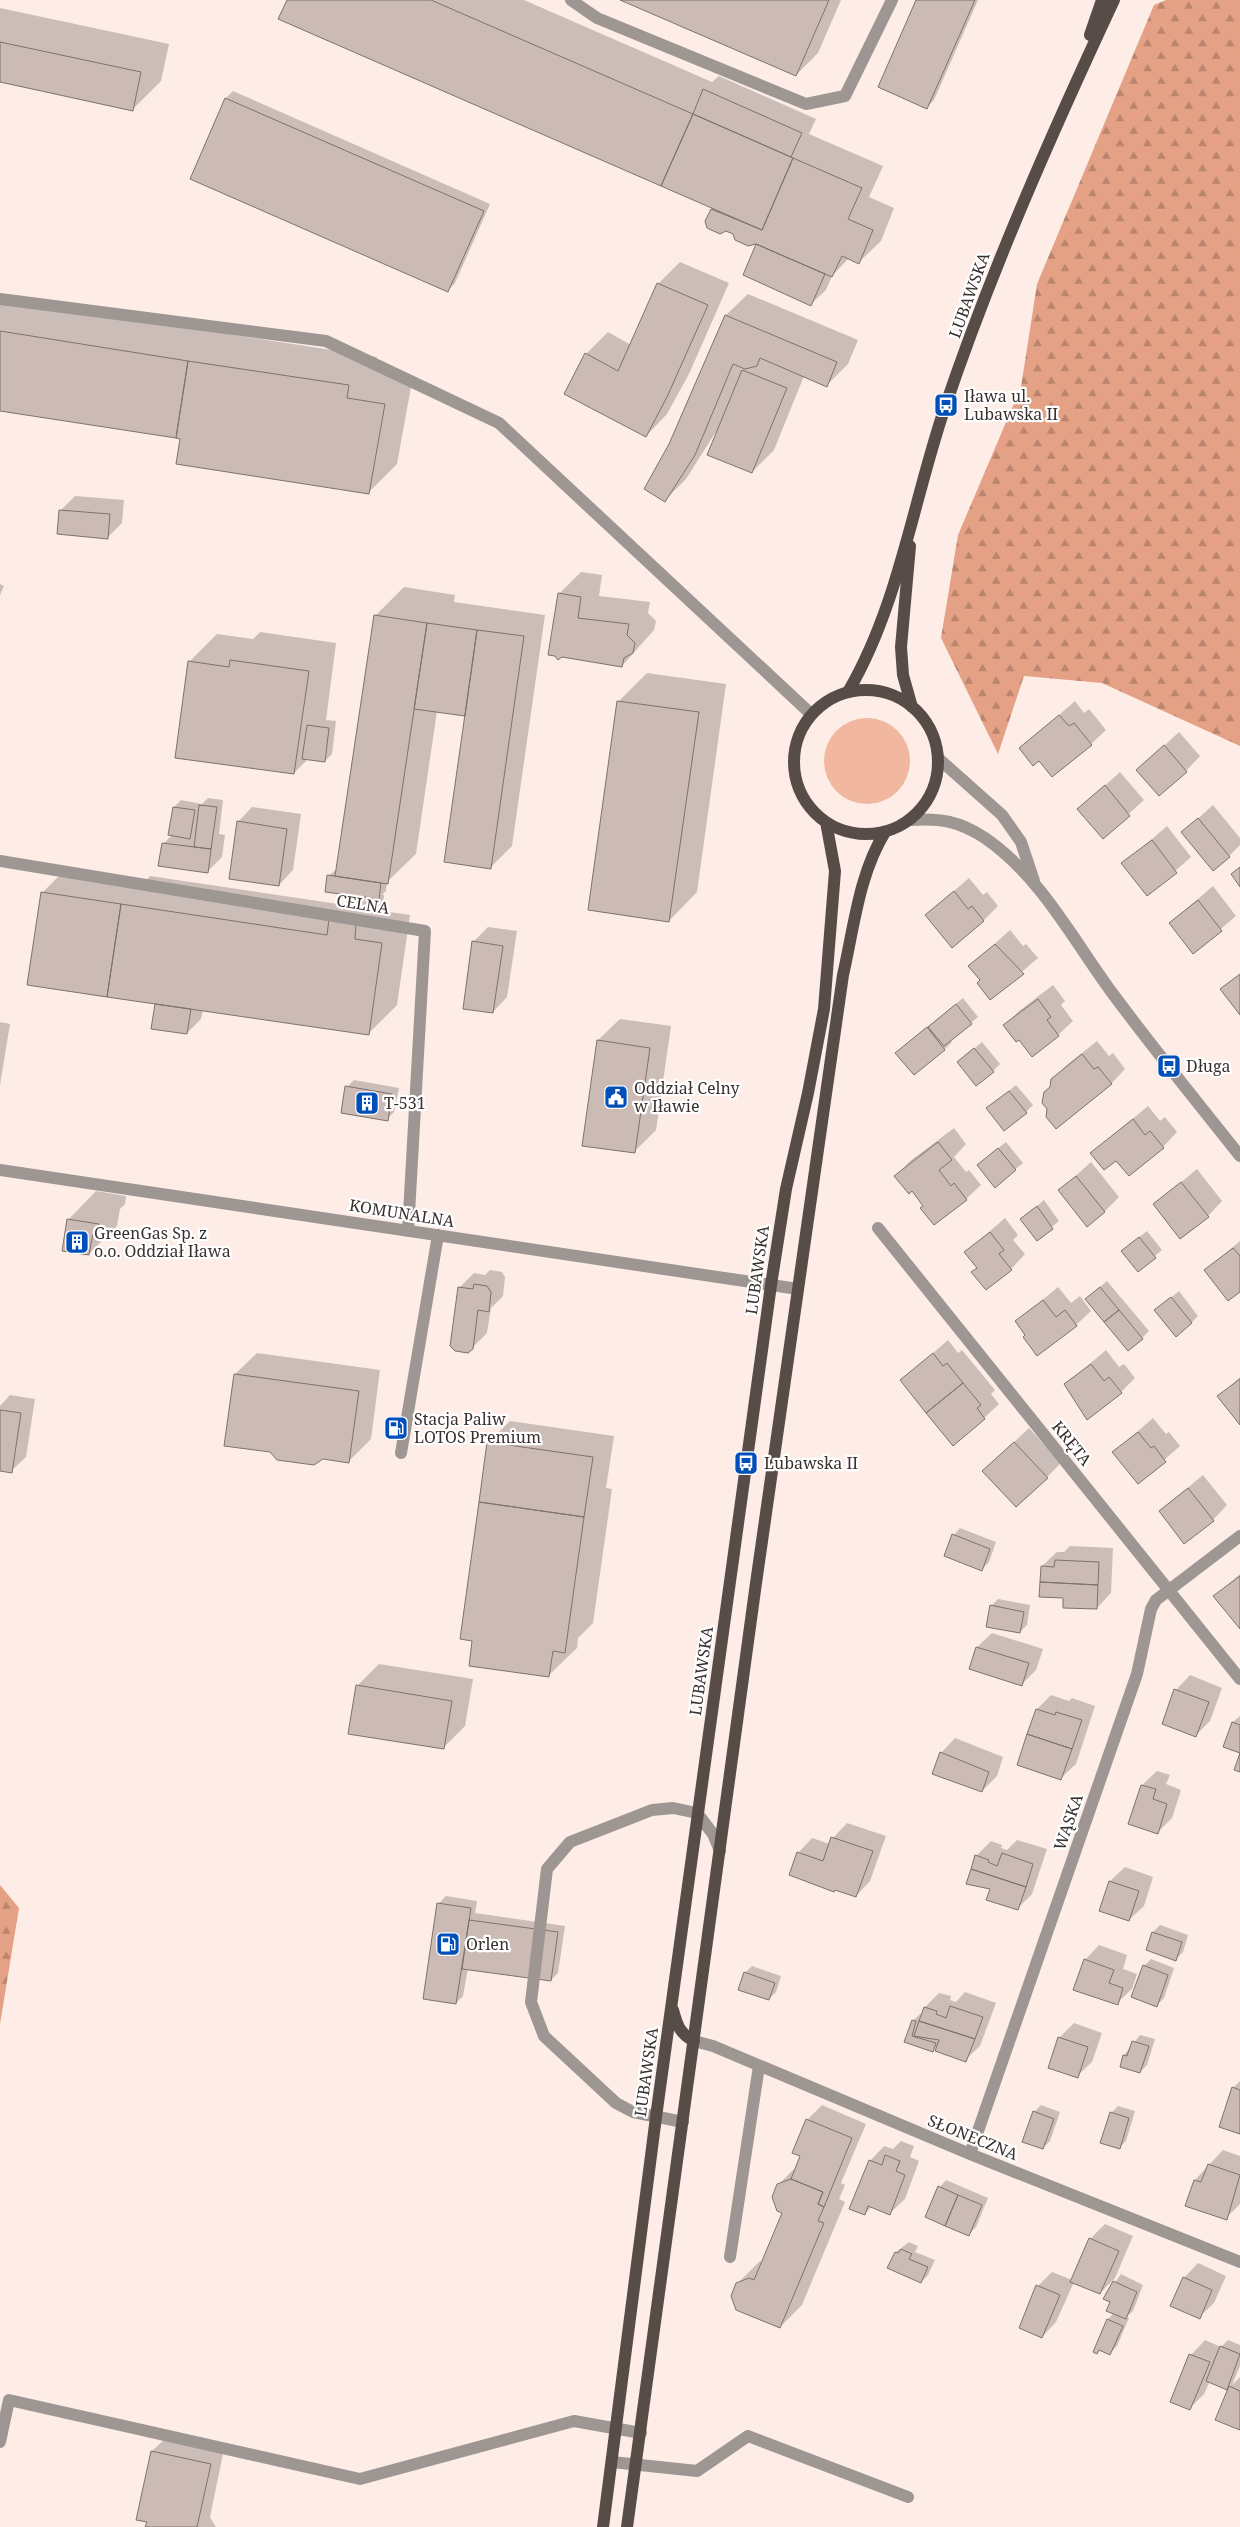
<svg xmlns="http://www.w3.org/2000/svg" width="1240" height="2527" viewBox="0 0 1240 2527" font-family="'Noto Serif',serif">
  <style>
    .green { fill: #f1b79f }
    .forest { fill: url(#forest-firs) }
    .shadow { fill: #0003 }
    .building { fill: #cbbbb4; stroke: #80716b }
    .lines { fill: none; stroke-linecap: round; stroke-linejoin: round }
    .minor { stroke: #9d9693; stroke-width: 12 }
    .major { stroke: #584c48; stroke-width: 12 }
    .labels { text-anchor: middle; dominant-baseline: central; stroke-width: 4.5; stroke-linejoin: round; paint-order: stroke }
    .street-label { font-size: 16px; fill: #37302e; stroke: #fff }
    .poi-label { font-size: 16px; fill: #37302e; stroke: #fff; text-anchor: start }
  </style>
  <defs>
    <pattern id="forest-firs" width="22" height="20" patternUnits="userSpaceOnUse" patternTransform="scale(1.25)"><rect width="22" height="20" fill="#e4a185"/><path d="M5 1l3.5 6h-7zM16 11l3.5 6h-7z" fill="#ba846d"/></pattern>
  </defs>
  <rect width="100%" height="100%" fill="#feede6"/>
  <path class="green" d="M824 761a43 43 0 1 1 86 0a43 43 0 1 1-86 0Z"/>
  <path class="forest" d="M1166 0H1240V746L1102 683 1024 676 998 754 941 638 958 535 1021 387 1037 284 1154 5Z
    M0 1885 19 1908 0 2024Z"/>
  <path class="shadow" d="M288 0H524L712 82 719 76 816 119 809 134 883 166 869 197 894 208 881 241 859 262 849 258 832 276 826 290 811 304 744 275 758 243 706 221 712 208Z
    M623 0H841L818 53 796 75Z
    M917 0H978L934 100 927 107Z
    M0 8 169 44 161 81 133 109 0 81Z
    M233 91 490 204 455 283 448 290 192 178 226 98Z
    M680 262 729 283 689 374 667 414 646 436 586 354 608 332 631 345 658 284Z
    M748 294 858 340 848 364 826 386 804 376 774 450 752 472 717 430 686 479 665 500 670 444 726 315Z
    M0 299 377 357 375 370 413 376 397 464 368 493 181 438 0 410Z
    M75 496 124 500 122 523 107 538 60 511Z
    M581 572 602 575 599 596 650 602 648 613 656 621 654 630 622 666 561 656 559 594Z
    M0 584 4 586 0 595Z
    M404 587 455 595 454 602 545 615 512 846 490 868 466 715 437 711 416 854 387 882 386 891 382 895H384L383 911 410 915 397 1005 368 1034 203 1009 201 1019 187 1033 42 893 64 871 144 883 150 876 345 905 356 895 328 876 337 869 375 616Z
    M260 632 336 643 326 720 336 721 332 754 325 761 308 759 294 773 189 662 217 634 253 639Z
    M647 673 726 684 697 892 669 921 619 701Z
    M1075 701 1084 713 1089 709 1106 730 1091 744 1021 748Z
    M1179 732 1200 756 1186 771 1138 770Z
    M1120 772 1144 800 1103 837 1079 809Z
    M208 798 223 800 219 834 225 835 222 857 208 871 163 844 172 835 174 807 181 800 202 804Z
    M1213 805 1240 838V845L1229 856 1183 832Z
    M252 807 301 814 293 870 279 885 238 822Z
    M1167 826 1191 857 1148 895 1123 864Z
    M969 878 983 895 987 892 998 906 983 921 926 915Z
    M1213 886 1236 916 1194 952 1170 923Z
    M488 927 517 931 507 997 493 1012 473 942Z
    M1010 930 1023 946 1026 944 1038 958 990 999 981 980 970 966Z
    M1053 985 1065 1001 1061 1005 1073 1021 1058 1035 1019 1038 1005 1025 1019 1011Z
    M963 998 978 1017 950 1040 952 1042 945 1049 914 1074 904 1046Z
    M620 1019 671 1026 656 1130 634 1152 598 1040Z
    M0 1022 10 1024 0 1085Z
    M1097 1041 1109 1056 1113 1053 1125 1069 1111 1084 1051 1086 1052 1080 1067 1065Z
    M982 1042 1000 1064 993 1071 958 1062Z
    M354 1080 399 1088 394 1112 387 1119 347 1087Z
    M1016 1085 1033 1105 1026 1112 995 1102Z
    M1148 1106 1160 1121 1165 1117 1177 1132 1163 1147 1116 1159 1092 1153Z
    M954 1128 966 1144 954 1157 966 1172 969 1170 981 1185 966 1199 925 1205 912 1189 896 1176 910 1161Z
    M1006 1142 1023 1163 995 1186 986 1158Z
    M1091 1162 1119 1197 1104 1212 1060 1190Z
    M1197 1169 1222 1201 1208 1216 1155 1204Z
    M96 1191 126 1196 125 1204 120 1209 117 1226 89 1254 68 1220Z
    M1044 1200 1059 1221 1037 1239 1022 1219Z
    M1005 1218 1018 1235 1013 1240 1025 1254 1011 1269 966 1252Z
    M1147 1231 1162 1250 1138 1270 1130 1244Z
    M1240 1241V1291L1206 1270Z
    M490 1270 502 1272 505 1277 503 1296 491 1308 487 1333 472 1348 459 1288 474 1273 485 1275Z
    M1107 1281 1149 1331 1142 1338 1094 1292Z
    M1058 1287 1071 1303 1080 1296 1091 1311 1076 1325 1037 1354 1016 1322Z
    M1179 1291 1198 1316 1191 1323 1163 1304Z
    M948 1340 958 1353 962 1350 995 1390 991 1394 999 1404 984 1418 902 1380Z
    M1106 1350 1119 1367 1124 1364 1135 1378 1121 1392 1066 1384Z
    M257 1353 380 1370 371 1439 349 1461 235 1374Z
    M1240 1377V1423L1219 1396Z
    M10 1395 35 1399 26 1457 11 1471 0 1470V1406Z
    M1153 1418 1166 1434 1169 1432 1180 1446 1138 1483 1114 1452Z
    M510 1421 614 1436 606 1488 612 1489 593 1623 578 1638 577 1648 548 1676 488 1443Z
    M1029 1428 1061 1463 1047 1477 998 1457Z
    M1203 1475 1227 1505 1213 1520 1160 1511Z
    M960 1528 996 1542 989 1562 982 1569 954 1535Z
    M1070 1546 1113 1548 1111 1593 1097 1608 1065 1596 1042 1566 1057 1552H1064Z
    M1240 1574V1628L1215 1596Z
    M998 1599 1030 1605 1027 1625 1020 1632 991 1606Z
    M992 1633 1043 1649 1036 1670 1022 1684 977 1647Z
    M379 1664 473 1679 465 1726 443 1748 357 1686Z
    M1190 1675 1222 1688 1210 1721 1196 1735 1176 1690Z
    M1051 1695 1069 1701 1072 1698 1095 1706 1076 1764 1061 1778 1018 1764 1037 1709Z
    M1240 1716V1752L1225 1746 1233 1722Z
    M955 1738 1003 1757 997 1776 982 1791 941 1753Z
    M1157 1771 1170 1775 1166 1784 1181 1790 1172 1818 1157 1833 1129 1823 1142 1785Z
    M847 1823 886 1836 870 1881 856 1896 798 1853 812 1838 830 1844 833 1838Z
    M1017 1840 1047 1849 1032 1894 1017 1909 991 1888 976 1856 991 1841 1002 1845 1001 1848 1007 1850Z
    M1125 1867 1153 1877 1144 1906 1129 1920 1100 1911 1110 1881Z
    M446 1896 477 1901 475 1913 565 1926 558 1973 551 1980 468 1968 463 1996 456 2003 439 1903Z
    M1160 1925 1188 1935 1183 1952 1176 1959 1148 1949 1153 1932Z
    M1099 1945 1127 1955 1123 1969 1137 1974 1132 1989 1117 2003 1085 1960Z
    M1151 1959 1174 1968 1164 1998 1157 2005 1144 1966Z
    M752 1966 781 1976 776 1992 769 1999 745 1973Z
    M965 1992 996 2003 980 2046 965 2060 939 2044 932 2051 906 2042 913 2021 920 2014 923 2015 925 2007 939 1993 951 1996 950 2000 956 2002Z
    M1074 2023 1102 2033 1092 2062 1077 2076 1059 2038Z
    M1140 2035 1155 2039 1147 2065 1140 2072 1124 2055Z
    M1240 2081V2133L1233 2088Z
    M822 2105 866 2124 841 2183 845 2185 839 2199 845 2202 802 2305 780 2327 737 2284 759 2262 764 2260 784 2212 778 2185 797 2166 802 2155 807 2120Z
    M1041 2105 1060 2112 1050 2141 1043 2148 1034 2112Z
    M1118 2106 1135 2111 1126 2141 1119 2148 1111 2113Z
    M901 2141 914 2146 910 2157 919 2161 905 2199 890 2213 872 2206 865 2214 870 2161 884 2146 893 2149Z
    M1223 2150 1240 2156V2204L1226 2218 1195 2180Z
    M946 2180 988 2198 976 2227 969 2234 940 2187Z
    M1105 2224 1133 2236 1115 2278 1100 2293 1074 2282 1056 2322 1042 2337 1038 2286 1052 2272 1072 2280 1090 2239Z
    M909 2242 918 2246 915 2252 935 2260 928 2275 921 2282 889 2267 896 2252Z
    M1198 2263 1226 2276 1214 2303 1199 2317 1184 2278Z
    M1121 2274 1143 2285 1133 2311 1126 2317 1129 2318 1117 2346 1110 2353 1100 2349 1097 2353 1094 2352 1108 2319 1114 2313 1112 2302 1104 2298Z
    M1205 2340 1221 2347 1228 2340 1240 2345V2366L1232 2385 1240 2377V2429L1217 2419 1231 2384 1227 2388 1210 2381 1204 2394 1189 2409 1191 2355Z
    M167 2437 224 2449 210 2517 216 2527H147L152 2451Z"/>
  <path class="building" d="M287 0H431L693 114 661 186 278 19Z
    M620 0H829L796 76Z
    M916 0H975L927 109 878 87Z
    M0 42 141 72 133 111 0 82Z
    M703 89 802 133 791 157 693 114Z
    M225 98 484 211 448 292 190 179Z
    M693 114 793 158 762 230 661 186Z
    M793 158 862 188 848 219 873 230 859 264 842 256 832 277 756 244 748 246 735 240 733 234 726 231 720 234 707 228 705 221 711 209 762 230Z
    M756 244 825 274 811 306 743 275Z
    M657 283 708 305 667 397 646 437 564 394 585 353 618 371Z
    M725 315 837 362 827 387 760 358 757 366 745 369 733 364 695 455 665 502 644 489 669 444Z
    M0 331 188 361 176 438 0 411Z
    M188 361 349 385 347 398 385 404 369 494 176 464 180 439 176 438Z
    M742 370 787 388 752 473 707 455Z
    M59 510 110 514 108 539 57 534Z
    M558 593 581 597 578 618 629 624 627 635 635 643 633 653 624 658 622 667 562 657 558 660 555 656 548 655Z
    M374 615 427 623 388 884 335 876Z
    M427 623 477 630 465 716 414 709Z
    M477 630 524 636 491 869 444 862Z
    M230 660 309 671 294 774 175 758 188 661 229 667Z
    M617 701 699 712 669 922 588 910Z
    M1059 715 1069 726 1074 723 1092 745 1052 777 1039 761 1033 766 1019 748Z
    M307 725 329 728 325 762 302 759Z
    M1164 745 1187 772 1159 796 1136 770Z
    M1105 785 1130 816 1103 839 1077 809Z
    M199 805 217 807 211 849 194 847Z
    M173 807 195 810 190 839 168 835Z
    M1198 818 1230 857 1213 871 1181 832Z
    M237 821 287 829 279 886 229 879Z
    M1152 840 1177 873 1147 896 1121 863Z
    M162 843 211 849 208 873 158 866Z
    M1240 867V887L1231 874Z
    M327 875 381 883 379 899 325 892Z
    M954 891 968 909 972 906 984 921 952 948 925 915Z
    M41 892 121 904 107 997 27 985Z
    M1198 900 1222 931 1193 954 1169 923Z
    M121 904 327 935 329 919 356 923 355 939 382 943 369 1035 107 997Z
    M472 941 503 946 493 1013 463 1009Z
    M995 944 1024 974 990 1000 977 983 980 980 968 966Z
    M1240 974V1015L1220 989Z
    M1038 999 1051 1017 1047 1020 1059 1036 1032 1057 1019 1040 1016 1042 1003 1025Z
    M155 1004 191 1009 187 1034 151 1029Z
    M956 1004 972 1024 944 1046 928 1027Z
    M927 1027 945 1050 914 1075 895 1053Z
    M597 1040 650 1048 635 1153 582 1146Z
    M974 1048 994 1072 976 1086 957 1062Z
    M1082 1054 1094 1069 1098 1067 1112 1084 1056 1129 1046 1117 1047 1109 1042 1103 1044 1092 1050 1087 1051 1079Z
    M345 1086 392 1094 388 1121 341 1113Z
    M1009 1091 1027 1113 1004 1131 986 1108Z
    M1133 1119 1145 1135 1150 1131 1164 1148 1129 1176 1116 1161 1104 1170 1090 1153Z
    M938 1142 952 1160 939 1170 951 1186 954 1183 967 1200 934 1225 920 1208 923 1206 912 1191 909 1194 894 1176Z
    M998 1148 1016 1170 995 1188 977 1165Z
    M1076 1176 1105 1212 1087 1227 1058 1190Z
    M1181 1182 1209 1217 1180 1239 1153 1204Z
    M1037 1206 1053 1229 1037 1241 1020 1219Z
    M67 1219 99 1224 97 1234 93 1233 89 1255 62 1251Z
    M990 1232 1004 1250 999 1254 1012 1270 986 1290 971 1272 977 1268 964 1252Z
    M1139 1237 1156 1258 1138 1272 1121 1251Z
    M1233 1248 1240 1256V1292L1228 1301 1204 1270Z
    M474 1284 487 1286 491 1292 489 1312 478 1310 473 1349 468 1353 455 1351 450 1346 458 1287 473 1289Z
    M1100 1287 1119 1310 1104 1322 1085 1299Z
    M1171 1297 1192 1323 1176 1337 1154 1310Z
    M1043 1300 1056 1317 1065 1310 1077 1326 1037 1356 1023 1337 1025 1335 1015 1321Z
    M1119 1310 1143 1339 1128 1351 1104 1322Z
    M933 1353 943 1366 947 1363 963 1383 926 1413 900 1380Z
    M1091 1364 1104 1381 1109 1377 1122 1393 1087 1420 1064 1384Z
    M234 1374 359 1391 349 1463 323 1459 314 1465 277 1460 270 1452 224 1446Z
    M1240 1379V1425L1217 1396Z
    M963 1383 981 1405 977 1408 985 1419 953 1446 926 1413Z
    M0 1410 21 1413 12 1473 0 1471Z
    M1138 1432 1151 1448 1154 1446 1166 1462 1138 1484 1112 1452Z
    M487 1442 593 1457 584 1517 479 1502Z
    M1014 1442 1048 1478 1016 1507 982 1471Z
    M1188 1488 1214 1521 1184 1544 1159 1511Z
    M479 1502 584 1517 565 1653 553 1651 549 1677 469 1666 472 1641 460 1639Z
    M952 1534 990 1549 982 1571 944 1556Z
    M1055 1560 1099 1562 1098 1585 1040 1582 1041 1566 1054 1567Z
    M1240 1576V1629L1213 1596Z
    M1040 1582 1098 1585 1097 1609 1063 1608V1598L1039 1597Z
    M990 1605 1024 1612 1020 1633 986 1627Z
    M976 1647 1029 1663 1022 1686 969 1669Z
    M356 1685 452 1701 444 1749 348 1734Z
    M1174 1689 1209 1702 1196 1737 1162 1724Z
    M1036 1709 1055 1715 1056 1712 1082 1720 1072 1749 1027 1734Z
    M1232 1722 1240 1725V1772L1234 1770 1240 1753 1223 1747Z
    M1027 1734 1072 1749 1061 1780 1017 1765Z
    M940 1752 989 1772 982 1792 932 1774Z
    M1141 1785 1156 1789 1153 1799 1167 1804 1158 1834 1128 1824Z
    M831 1837 873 1851 856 1897 835 1890 834 1892 789 1875 797 1852 823 1861Z
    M1002 1853 1033 1864 1026 1887 971 1869 975 1855 989 1860 988 1862 997 1866Z
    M971 1869 1026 1887 1018 1910 986 1900 990 1889 966 1884Z
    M1109 1881 1139 1891 1129 1921 1099 1911Z
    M437 1903 471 1908 456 2004 423 1999Z
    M469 1920 558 1932 551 1981 462 1969Z
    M1152 1932 1182 1942 1176 1961 1146 1950Z
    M1084 1959 1114 1970 1109 1983 1123 1988 1118 2005 1073 1990Z
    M1143 1965 1168 1975 1157 2007 1131 1997Z
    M744 1972 775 1983 769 2000 738 1990Z
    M950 2006 983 2017 975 2039 919 2021 924 2007 937 2011 936 2014 946 2018Z
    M912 2020 916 2021 912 2036 936 2043 933 2052 904 2042Z
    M919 2021 975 2039 966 2062 935 2051 939 2040 914 2036Z
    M1058 2037 1088 2047 1078 2078 1048 2068Z
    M1132 2041 1149 2046 1140 2073 1120 2067 1123 2055 1127 2056Z
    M1232 2087 1240 2090V2134L1219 2127Z
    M1033 2111 1054 2119 1043 2149 1022 2142Z
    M1110 2112 1129 2118 1120 2149 1100 2143Z
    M806 2119 852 2138 824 2207 818 2204 823 2192 791 2179 800 2156 792 2153Z
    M885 2155 900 2161 896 2171 905 2175 890 2215 868 2206 865 2215 849 2209 869 2160 882 2165Z
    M1208 2164 1240 2175 1227 2220 1185 2206 1194 2180 1201 2182Z
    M791 2179 823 2192 818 2204 824 2207 818 2221 824 2223 780 2328 736 2310 731 2296 736 2283 749 2278 754 2280 782 2213 777 2211 772 2197 777 2184Z
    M938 2186 958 2195 945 2226 925 2217Z
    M958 2195 982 2205 969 2236 945 2226Z
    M1089 2238 1119 2251 1100 2294 1070 2282Z
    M901 2249 912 2254 909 2259 928 2267 921 2283 887 2268 895 2252 898 2253Z
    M1183 2277 1212 2290 1200 2319 1170 2306Z
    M1113 2281 1137 2292 1126 2319 1106 2311 1110 2302 1103 2299Z
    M1036 2285 1060 2295 1042 2338 1019 2328Z
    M1107 2319 1123 2326 1110 2355 1099 2350 1097 2354 1093 2352Z
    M1220 2346 1240 2354 1227 2390 1206 2381Z
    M1189 2354 1210 2362 1190 2410 1170 2402Z
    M1229 2386 1240 2391V2430L1215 2420Z
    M151 2451 211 2464 197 2527H145L147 2522 136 2520Z"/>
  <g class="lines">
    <path class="minor" d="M571 0 597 18 806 104 845 96 892 0
      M0 299 326 341 499 423 811 714
      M939 759 1002 815 1021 842 1034 881
      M910 820C941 818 959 821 985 838 1043 878 1075 944 1116 998 1156 1052 1199 1104 1240 1156
      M0 861 425 931 408 1231
      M0 1170 798 1289
      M878 1228 1240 1679
      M401 1453 438 1235
      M694 2041 713 2046 970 2154 1240 2262
      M683 2122 633 2112 616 2103 544 2036 531 2002 547 1869 570 1842 652 1810 673 1808 697 1813 713 1834 720 1851
      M970 2154 1137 1674 1151 1609 1156 1600 1240 1536
      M730 2257 759 2066
      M0 2442 9 2400 360 2479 574 2421 641 2433
      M612 2462 697 2471 748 2436 908 2497"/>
    <path class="major" d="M1090 35 1102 0
      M910 546 901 647 903 675 912 707
      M794 762a72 72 0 1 1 144 0a72 72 0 1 1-144 0Z
      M848 692C899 605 913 501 945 407 992 268 1052 133 1114 0
      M673 2010C677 2025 680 2034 694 2041
      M603 2527 656 2117 771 1285 786 1189 808 1093 824 1009 835 871 826 822
      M627 2527 756 1583 843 975C854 927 859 874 885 832"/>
  </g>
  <defs>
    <g id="bus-square" transform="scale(1.25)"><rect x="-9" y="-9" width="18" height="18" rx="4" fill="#014fb9" stroke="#fff"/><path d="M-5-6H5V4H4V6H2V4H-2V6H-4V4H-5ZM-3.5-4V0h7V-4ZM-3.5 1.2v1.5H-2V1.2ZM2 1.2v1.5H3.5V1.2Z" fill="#fff"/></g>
    <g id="civic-square" transform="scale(1.25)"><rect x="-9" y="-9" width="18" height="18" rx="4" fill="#014fb9" stroke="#fff"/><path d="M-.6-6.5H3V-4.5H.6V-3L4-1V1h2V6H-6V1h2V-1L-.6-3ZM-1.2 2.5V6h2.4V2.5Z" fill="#fff"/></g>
    <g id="building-square" transform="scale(1.25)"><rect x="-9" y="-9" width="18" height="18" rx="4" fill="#014fb9" stroke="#fff"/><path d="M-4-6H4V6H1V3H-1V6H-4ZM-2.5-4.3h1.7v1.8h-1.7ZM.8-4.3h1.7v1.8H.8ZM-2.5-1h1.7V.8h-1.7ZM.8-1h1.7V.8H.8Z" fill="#fff"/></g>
    <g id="fuel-square" transform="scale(1.25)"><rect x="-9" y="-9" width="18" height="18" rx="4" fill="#014fb9" stroke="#fff"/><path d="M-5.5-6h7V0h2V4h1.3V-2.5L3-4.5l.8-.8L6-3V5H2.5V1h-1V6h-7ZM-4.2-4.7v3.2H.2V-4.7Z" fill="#fff"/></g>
  </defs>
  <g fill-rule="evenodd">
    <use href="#bus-square" x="946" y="405"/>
    <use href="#bus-square" x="1169" y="1066"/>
    <use href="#civic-square" x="616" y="1097"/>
    <use href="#building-square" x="367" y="1103"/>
    <use href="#building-square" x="77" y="1242"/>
    <use href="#fuel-square" x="396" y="1428"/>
    <use href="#bus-square" x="746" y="1463"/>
    <use href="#fuel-square" x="448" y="1944"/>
  </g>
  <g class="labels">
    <g class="street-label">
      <text transform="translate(969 295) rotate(-70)">LUBAWSKA</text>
      <text transform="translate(363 904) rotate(9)">CELNA</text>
      <text transform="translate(402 1213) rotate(9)">KOMUNALNA</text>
      <text transform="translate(757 1270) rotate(-82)">LUBAWSKA</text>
      <text transform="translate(1072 1443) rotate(51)">KRĘTA</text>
      <text transform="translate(701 1671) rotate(-82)">LUBAWSKA</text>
      <text transform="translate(1068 1822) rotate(-71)">WĄSKA</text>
      <text transform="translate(646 2072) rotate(-82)">LUBAWSKA</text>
      <text transform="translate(973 2137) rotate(22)">SŁONECZNA</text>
    </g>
    <g class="poi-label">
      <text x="964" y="396">Iława ul.<tspan x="964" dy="18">Lubawska II</tspan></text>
      <text x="1186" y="1066">Długa</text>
      <text x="634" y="1088">Oddział Celny<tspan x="634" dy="18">w Iławie</tspan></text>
      <text x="384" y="1103">T-531</text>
      <text x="94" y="1233">GreenGas Sp. z<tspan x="94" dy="18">o.o. Oddział Iława</tspan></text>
      <text x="414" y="1419">Stacja Paliw<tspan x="414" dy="18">LOTOS Premium</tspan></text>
      <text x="764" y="1463">Lubawska II</text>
      <text x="466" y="1944">Orlen</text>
    </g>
  </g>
</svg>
